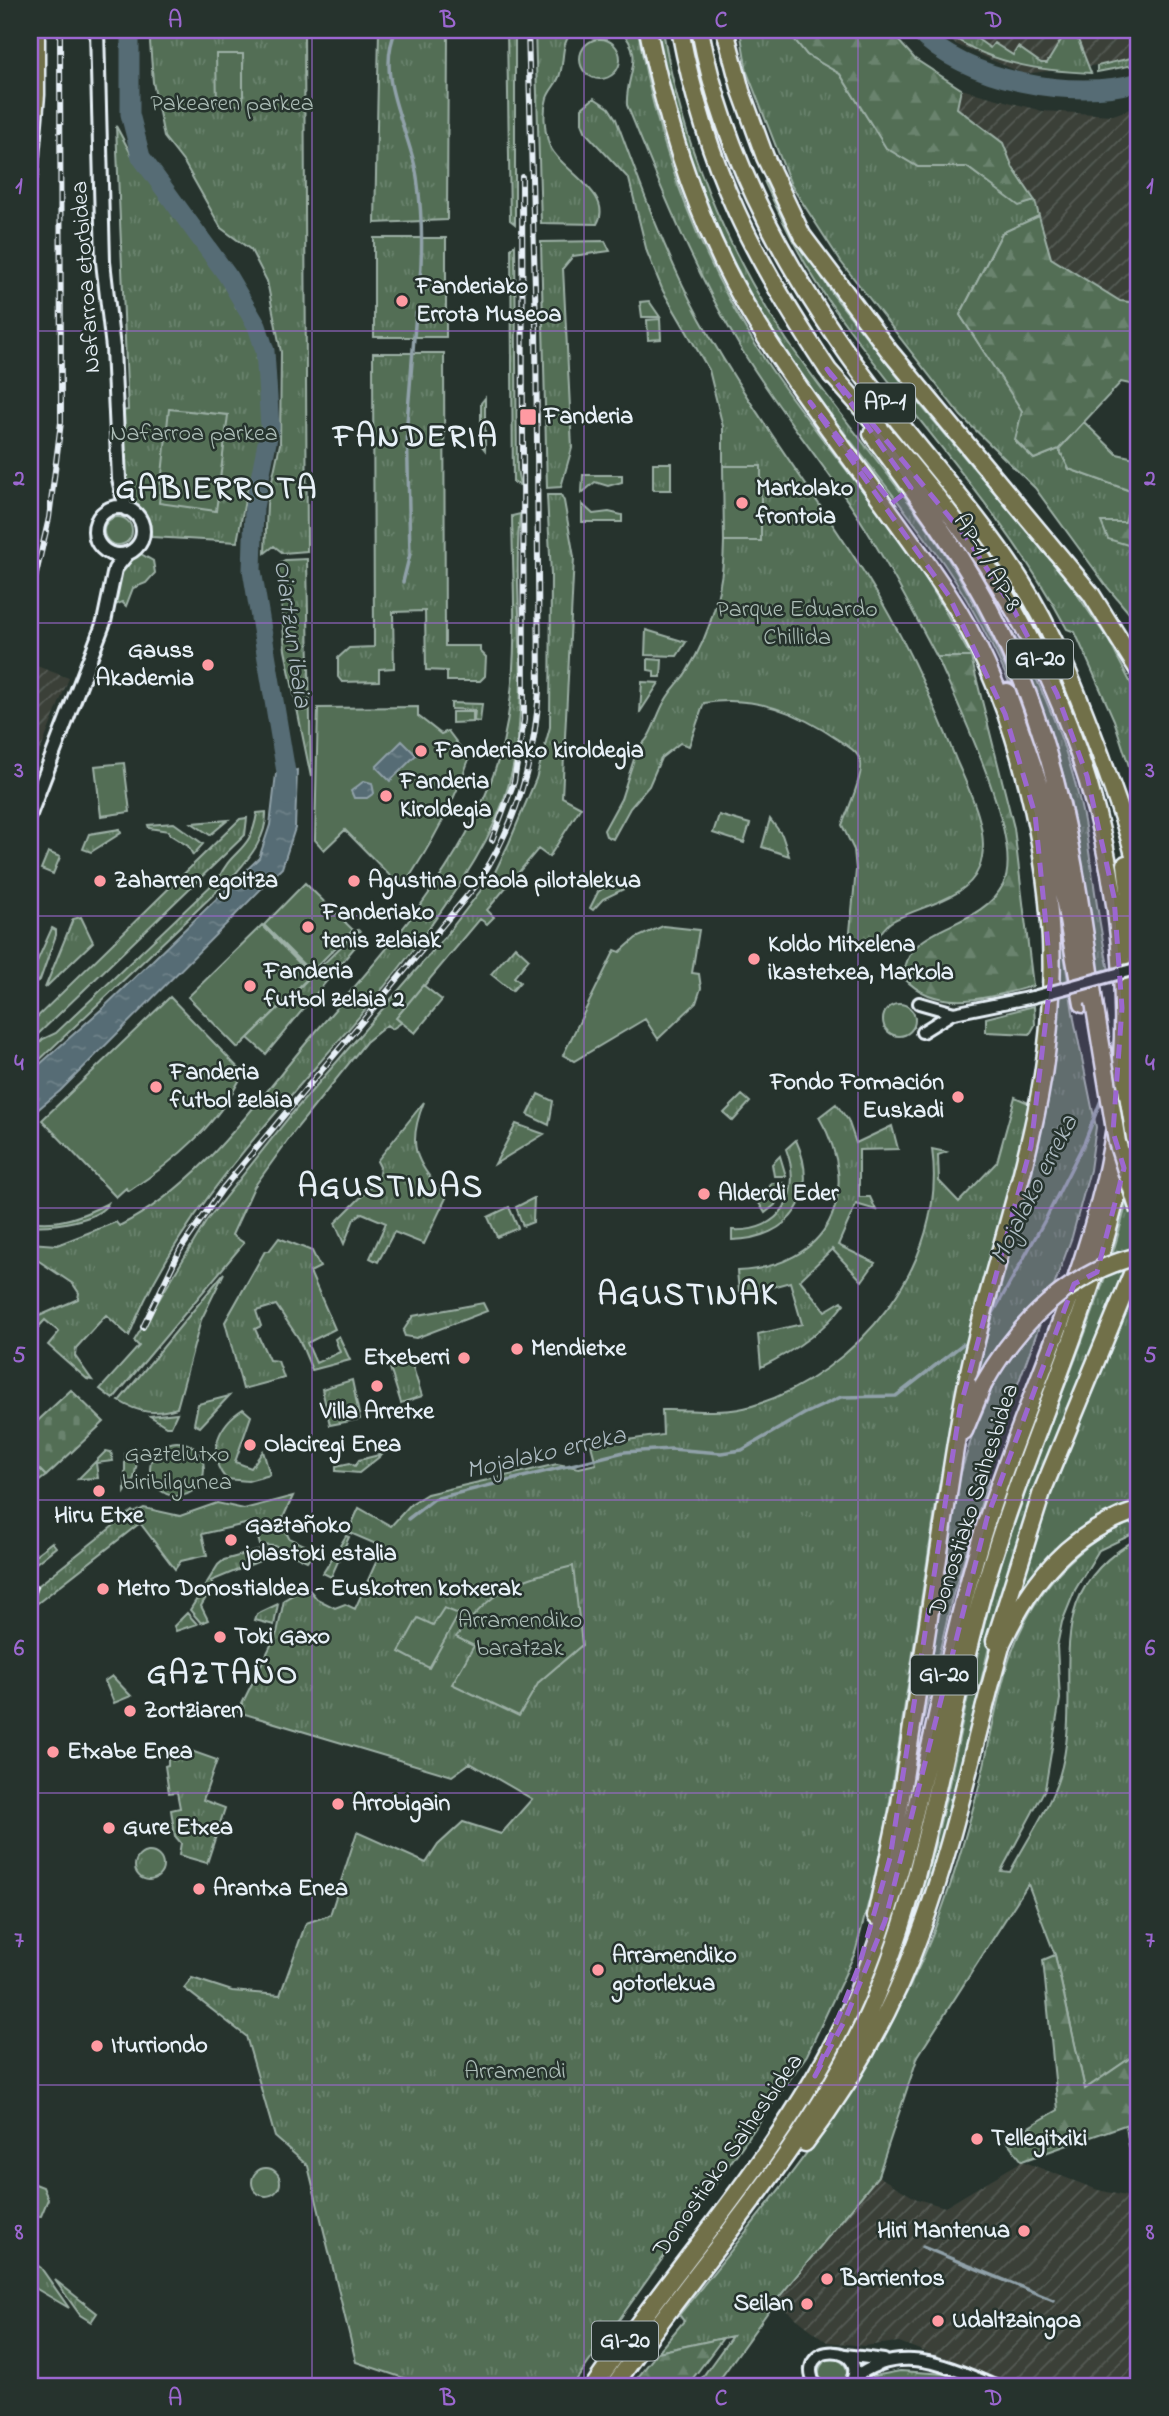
<svg xmlns="http://www.w3.org/2000/svg" width="1169" height="2416" viewBox="0 0 1169 2416" font-family="'Indie Flower',sans-serif">
  <style>
    .industrial { fill: url(#industrial-furrows) }
    .grass { fill: url(#grass-tufts); stroke: #9db0a6; stroke-width: 2 }
    .forest { fill: url(#forest-firs); stroke: #9db0a6; stroke-width: 2 }
    .cemetery { fill: url(#cemetery-stones); stroke: #9db0a6; stroke-width: 2 }
    .garden { fill: #526e55; stroke: #9db0a6; stroke-width: 2 }
    .water { fill: url(#water-ripples); stroke: #90a1a9; stroke-width: 2 }
    .lines { fill: none; stroke-linecap: round; stroke-linejoin: round }
    .stream { stroke: #90a1a9; stroke-width: 3.5 }
    .river { stroke: #566c74; stroke-width: 19 }
    .tertiary-casing { stroke: #e8f1f8; stroke-width: 16 }
    .secondary-casing { stroke: #e8f1f8; stroke-width: 18 }
    .primary-casing { stroke: #e8f1f8; stroke-width: 19 }
    .motorway-casing { stroke: #e8f1f8; stroke-width: 21 }
    .tertiary { stroke: #26332d; stroke-width: 10 }
    .secondary { stroke: #26332d; stroke-width: 12 }
    .primary { stroke: #71704a; stroke-width: 14 }
    .motorway { stroke: #71704a; stroke-width: 16 }
    .rail-casing { stroke: #e8f1f8; stroke-width: 6 }
    .rail { stroke: #26332d; stroke-width: 3.5; stroke-dasharray: 10; stroke-linecap: butt }
    .tertiary-bridge-casing { stroke: #e8f1f8; stroke-width: 16; stroke-linecap: butt }
    .motorway-bridge-casing { stroke: #e8f1f8; stroke-width: 21; stroke-linecap: butt }
    .tertiary-bridge { stroke: #26332d; stroke-width: 10 }
    .motorway-bridge { stroke: #71704a; stroke-width: 16 }
    .marked { fill: #9c67d0; fill-opacity: 0.2; stroke: #9c67d0; stroke-width: 5; stroke-dasharray: 14 9; stroke-linejoin: round }
    .grid { fill: none; stroke: #9c67d0; stroke-width: 2; stroke-opacity: 0.55 }
    .poi-dot { fill: #ff9aa2; stroke: #26332d; stroke-width: 2.5 }
    .labels { text-anchor: middle; dominant-baseline: central; stroke-width: 5; stroke-linejoin: round; paint-order: stroke }
    .shield { fill: #26332d; stroke: #aeb8bb; stroke-width: 2 }
    .shield-label { font-size: 23px; font-weight: bold; fill: #e8f1f8 }
    .park-label { font-size: 24px; fill: #acbdb7; stroke: #26332d }
    .street-label { font-size: 24px; fill: #e8f1f8; stroke: #26332d }
    .poi-label { font-size: 24px; font-weight: bold; fill: #e8f1f8; stroke: #26332d; text-anchor: start }
    .water-label { font-size: 26px; font-style: italic; fill: #aebcc3; stroke: #26332d }
    .district-label { font-size: 32px; font-weight: bold; letter-spacing: 2px; fill: #e8f1f8; stroke: #26332d }
    .neatline { fill: none; stroke: #9c67d0; stroke-width: 2.5 }
    .grid-label { font-size: 23px; text-anchor: middle; font-weight: bold; fill: #9c67d0 }
  </style>
  <defs>
    <pattern id="industrial-furrows" width="10" height="10" patternUnits="userSpaceOnUse" patternTransform="scale(1.75)"><rect width="10" height="10" fill="#3a4038"/><path d="M-1 1l2-2M0 10L10 0M9 11l2-2" fill="none" stroke="#565c56"/></pattern>
    <pattern id="grass-tufts" width="24" height="20" patternUnits="userSpaceOnUse" patternTransform="scale(1.75)"><rect width="24" height="20" fill="#526e55"/><path d="M3 7l-1-3M5 7V3M7 7l1-3M15 17l-1-3M17 17v-4M19 17l1-3" fill="none" stroke="#6b836e"/></pattern>
    <pattern id="forest-firs" width="22" height="20" patternUnits="userSpaceOnUse" patternTransform="scale(1.75)"><rect width="22" height="20" fill="#526e55"/><path d="M5 1l3.5 6h-7zM16 11l3.5 6h-7z" fill="#6b836e"/></pattern>
    <pattern id="cemetery-stones" width="16" height="16" patternUnits="userSpaceOnUse" patternTransform="scale(1.75)"><rect width="16" height="16" fill="#526e55"/><path d="M2 7V4a2 2 0 0 1 4 0v3zM10 15v-3a2 2 0 0 1 4 0v3z" fill="#6b836e"/></pattern>
    <pattern id="water-ripples" width="26" height="14" patternUnits="userSpaceOnUse" patternTransform="scale(1.75)"><rect width="26" height="14" fill="#566c74"/><path d="M2 4q2-2 4 0t4 0M15 11q2-2 4 0t4 0" fill="none" stroke="#6e8189"/></pattern>
  </defs>
  <rect width="100%" height="100%" fill="#26332d"/>
  <filter id="ink" filterUnits="userSpaceOnUse"><feTurbulence type="fractalNoise" baseFrequency=".0143" numOctaves="2"/><feDisplacementMap in="SourceGraphic" scale="14" xChannelSelector="R" yChannelSelector="G"/><feConvolveMatrix kernelMatrix="1 2 1 2 8 2 1 2 1" color-interpolation-filters="sRGB"/></filter>
  <g filter="url(#ink)">
    <path class="industrial" d="M938 30H1139V53L1115 63 1024 74 955 44Z
      M961 89 1042 111 1113 115 1139 106V303L1120 301 1051 258 1035 201 1013 168 1003 143 957 108Z
      M34 665 69 678 30 777V674Z
      M1022 2161 1098 2190 1139 2199V2386H1013L899 2342 864 2346 827 2342 775 2302 878 2176 917 2199 945 2207Z"/>
    <path class="grass" d="M155 30H304L307 551 283 553 274 546 265 553 267 504 280 444 281 352 267 281 251 250 221 228 185 164 164 137 153 82 150 42Z
      M379 30H448L447 220 375 223Z
      M507 30H515V224L510 220Z
      M535 30H574C560 43 565 57 560 74 558 83 550 89 547 98 543 111 544 128 548 141 554 168 616 192 597 224L541 223Z
      M620 30H638C658 150 702 267 771 369 813 430 862 487 905 548 930 582 950 620 971 657H937C912 610 888 563 859 518 821 460 775 406 740 347 694 270 661 188 627 105 625 74 647 57 620 30Z
      M656 30H663C680 138 725 248 786 339 831 405 883 465 929 530 972 592 1004 659 1030 729 1005 672 980 616 944 564 893 490 832 423 783 348 720 252 678 142 656 30Z
      M740 30H787L807 55 840 74 886 147 918 167H967L1019 205 1035 201 1039 216 1002 233 960 315 1023 411 1015 441 1034 459 1059 449 1069 469 1139 494V625L1108 588 1035 488 961 416 841 262 791 185 747 72Z
      M944 30H965L990 48 994 43 1013 55 1018 47 1041 63H1047L1066 32H1075L1091 73C1041 71 984 63 944 30Z
      M1139 56V64L1097 72V66Z
      M594 98 609 108 616 119C641 187 666 256 700 319 750 409 812 490 867 577 903 635 932 698 957 762 970 792 992 835 979 868 966 901 919 905 891 922 883 927 877 939 872 947L849 942 856 870 854 850 842 825C847 812 863 776 861 764 859 752 849 747 840 741 798 712 755 695 704 703L689 746 680 743 661 758 649 786 630 808 613 839 606 836 604 830 621 799 638 747C652 740 656 715 665 701 671 690 681 681 687 671 711 634 724 585 724 541H761V466H723V427L709 370 663 291 647 252 629 179 586 133 582 123V108Z
      M116 126 137 165 235 293 258 338 264 373V445L246 495 237 542 152 537 144 511 124 490 122 411 128 410Z
      M764 181 793 234 834 296 913 396 1066 578 1109 641 1139 699V797L1114 720 1075 632 1067 629C1004 511 910 416 833 307 805 268 784 224 764 181Z
      M374 238H446V337H374Z
      M605 241 610 251 573 256 563 268 572 448 561 487 547 488 541 242Z
      M515 245 517 469 520 485 513 482 511 248Z
      M649 301 660 317H642L640 302Z
      M660 319 661 339 648 340 647 320Z
      M373 353H444L445 646H480V651L486 657 485 676 480 681H447V671L426 670 425 611 393 612 394 668 379 669V681L342 682 338 677V658L349 648 374 647Z
      M485 398V450L481 445V403Z
      M653 463H671V490H653Z
      M547 495H561L564 501 574 557 562 797 581 807 549 857 538 849 487 910 494 917 487 924 480 919 397 1018 401 1023 392 1029 387 1025 366 1042 296 1129 254 1187 232 1235 244 1243 113 1399 100 1389 139 1346 134 1341 207 1220 290 1116 443 939 495 872 509 843 536 779 550 727 551 575Z
      M520 514C511 604 534 699 508 787 491 844 456 890 422 938 328 1067 187 1186 129 1336L106 1315 76 1348 75 1356 92 1380 87 1379 48 1345 59 1332 45 1320 33 1333 30 1330V1320L78 1299 79 1293 73 1284 30 1255V1243L57 1245 116 1222 119 1226C199 1186 251 1109 307 1042 381 955 475 857 503 743 520 669 513 591 512 516Z
      M141 554 153 561 155 573 146 583 133 588 126 606 122 602 115 605C119 584 116 561 141 554Z
      M307 559 311 777 285 650 278 564 285 560Z
      M985 587C1030 657 1066 734 1083 816 1093 868 1097 922 1110 974L1098 976C1089 912 1082 847 1066 785 1048 715 1019 650 985 587Z
      M646 630 686 642 677 656 645 655Z
      M648 659 662 660 661 677H654V671L648 670Z
      M642 682 659 683 640 712Z
      M451 703 482 704 480 722 474 721 475 710 451 709Z
      M452 712H473V722L452 723Z
      M266 812C267 836 251 856 236 873L30 1069V1052L43 1039 56 1033 219 878C232 848 251 853 257 813Z
      M247 818 245 835 32 1040 30 1024 240 819Z
      M770 819 782 835 789 856 762 847Z
      M228 820 210 835 192 823Z
      M174 823 203 844 193 855 188 846 169 834V831L149 828 148 825Z
      M120 829 121 833 91 852 83 849 89 834Z
      M48 852 60 857 53 874 41 869Z
      M1048 852 1074 1019 1096 1127 1090 1170 1072 1237 984 1476 989 1478 952 1598 913 1765 960 1476 972 1436 988 1400 972 1391 1032 1173 1049 1082Z
      M615 880 622 884 629 882 630 886 603 899 593 910 590 908 598 892Z
      M81 917 93 942 45 988 73 919Z
      M52 928 56 930V935L40 980 32 984 30 977Z
      M358 930 364 936 266 1054 248 1038Z
      M515 946 529 959 514 977 520 982 512 991 491 974Z
      M1034 1006 1035 1025 1030 1034 986 1032V1018Z
      M538 1094 553 1101 549 1125 528 1115Z
      M742 1095 750 1102 733 1121 724 1113Z
      M1015 1097 1031 1104 1018 1170 955 1403 937 1498 882 1852 855 1953 807 2055 572 2386H427L356 2362 308 2166 275 2137 246 2036 184 1988 192 1978 232 1991 280 1995 306 1923 330 1915 357 1832 426 1863 438 1845 463 1822 501 1834 532 1799 470 1763 452 1776 238 1712 277 1633 284 1600 307 1587 317 1599 335 1608 345 1604 355 1609 383 1547 348 1532 359 1508 391 1526 411 1504 427 1494 557 1464 579 1468 596 1464 591 1445 663 1435 662 1410C692 1409 722 1415 752 1406 858 1373 948 1263 932 1149L946 1152 938 1155 939 1181 959 1202 997 1162Z
      M424 1102C405 1149 417 1161 446 1198L424 1244 394 1232 378 1262 370 1258 386 1223 362 1213 354 1219 344 1244 335 1223 378 1180 380 1167 377 1161Z
      M836 1104 848 1120 856 1143 892 1126 898 1149 859 1150V1197H870L876 1210 856 1204 838 1245 875 1263 862 1281 832 1249 800 1280 825 1311 842 1301 844 1304C823 1332 792 1352 761 1367L758 1334 802 1324 790 1282 754 1292H739L737 1271C827 1267 865 1195 819 1117Z
      M516 1124 544 1134 495 1164Z
      M796 1140C821 1195 791 1239 732 1240V1230C782 1233 803 1193 786 1149Z
      M1139 1142V1244L1022 1531 1002 1590 954 1799H950L949 1807 952 1808 931 1886 894 1980C909 1936 923 1893 934 1848 960 1747 975 1643 1007 1544 1050 1409 1117 1282 1139 1142Z
      M780 1156 786 1176H774L772 1164Z
      M772 1183H784L775 1205 765 1213 759 1203Z
      M534 1198 533 1222 523 1226 516 1207Z
      M108 1203C99 1221 50 1227 30 1225V1221C58 1226 83 1216 108 1203Z
      M509 1207 518 1228 497 1237 488 1217Z
      M279 1238 312 1251 320 1267 310 1272 335 1329 307 1343 316 1363 340 1352 335 1339 339 1336 350 1360 312 1370 299 1339 276 1305 256 1311 261 1326 255 1329 269 1360 278 1361 284 1378 243 1389 225 1322 265 1251H269Z
      M224 1273 201 1320 177 1408C155 1415 139 1413 119 1401Z
      M1139 1279V1501C1088 1519 1052 1549 1020 1591L1016 1590 1040 1519Z
      M483 1303 487 1311 416 1338 405 1336 403 1331 413 1316Z
      M411 1361 422 1396 401 1403 390 1368Z
      M352 1380 360 1419 330 1425 322 1389Z
      M229 1396 200 1427 194 1424 198 1404Z
      M243 1409 251 1416 235 1462 251 1468 263 1451 270 1475 248 1481 226 1479C205 1454 219 1424 243 1409Z
      M177 1413 171 1426H166L150 1416Z
      M106 1451 111 1452 113 1461 96 1463 98 1478 78 1479Z
      M139 1452 134 1478 125 1492V1454Z
      M383 1454 359 1473 336 1471V1466L350 1463 355 1466 359 1460Z
      M30 1460 46 1476 30 1488Z
      M293 1496 281 1522 289 1538 315 1550 307 1561 275 1546 260 1545 254 1522 202 1534 207 1555 181 1561 175 1569 140 1523 30 1609 39 1585 132 1511 134 1513 144 1508 180 1516 217 1503 244 1509Z
      M1139 1519V1531L1099 1550 1075 1590 1062 1622 1057 1646 1060 1699 1045 1789 1001 1871 1010 1872C1025 1843 1050 1807 1059 1777 1088 1684 1030 1597 1139 1538V2052L1085 2089 1055 1955 1028 1884 918 2056 878 2176 775 2302 715 2386H696L732 2336 658 2352 684 2321 679 2315C764 2210 850 2108 910 1986 941 1923 961 1854 979 1786 990 1744 996 1699 1010 1657 1031 1595 1077 1540 1139 1519Z
      M346 1536 349 1537 331 1577 323 1573Z
      M52 1542 56 1547 30 1568V1559Z
      M264 1549 279 1553 211 1581 213 1586 201 1606 208 1620 201 1623 190 1610 218 1565 224 1560Z
      M278 1604 274 1625 255 1620 257 1614Z
      M187 1613 197 1624 176 1631 174 1626Z
      M112 1676 131 1696 114 1703 105 1681Z
      M177 1746 217 1760 203 1800 225 1808 207 1863 179 1855 181 1843 175 1836 171 1810 180 1808 177 1792 169 1793 165 1766 168 1765V1759Z
      M135 1866a14 14 0 1 1 28 0a14 14 0 1 1-28 0Z
      M1139 2120V2145L1129 2146 1126 2126Z
      M30 2260 41 2268 69 2308 30 2285Z
      M55 2280 97 2313 91 2322 80 2315Z
      M900 2371 947 2374 977 2386H865L874 2376Z"/>
    <path class="forest" d="M787 30H889L915 59 961 89 957 108 1003 143 1013 168 1035 201 1019 206 967 167H918L886 148 840 74 807 55Z
      M1039 216 1051 258 1120 301 1139 303V386L1121 382 1059 449 1034 459 1015 440 1022 411 960 315 1002 233Z
      M1131 501 1139 503V574H1137L1138 548 1108 539 1101 522H1125Z
      M937 657H971L1014 828 1033 986C990 997 938 1015 904 978 905 922 977 933 1003 885 1026 842 956 701 937 657Z
      M1055 1955 1085 2089 1139 2052V2120L1022 2161 1006 2140 1058 2110 1043 1960Z
      M723 2338 687 2386H631L658 2352Z"/>
    <path class="cemetery" d="M71 1390 104 1422 46 1476 30 1460V1428Z"/>
    <path class="garden" d="M580 59a20 20 0 1 1 40 0a20 20 0 1 1-40 0Z
      M216 54H243V105H217Z
      M169 409 228 415 216 511 159 503Z
      M1084 422 1117 454 1139 459V494L1069 469 1059 449Z
      M723 466H761V541H724Z
      M583 475H622V482L608 486 595 482 582 493Z
      M582 504 593 514 609 512 622 515V522H582Z
      M104 531a14 14 0 1 1 28 0a14 14 0 1 1-28 0Z
      M418 707V716L441 734 448 731 469 759C453 806 430 847 402 888L345 830 324 850 315 840 318 708Z
      M124 763 130 812 101 816 95 766Z
      M719 815 750 824 744 843 713 833Z
      M305 883 353 930 311 972 264 925Z
      M262 925 311 975 238 1048 188 997Z
      M663 926 699 930 692 973 699 974 701 988 696 1003 658 1039 645 1019 574 1061 563 1055 615 950 620 952 636 938Z
      M423 985 442 1000 415 1033 396 1018Z
      M170 997 243 1073C219 1124 175 1161 129 1191L126 1188 116 1197 42 1120Z
      M883 1020a16 16 0 1 1 32 0a16 16 0 1 1-32 0Z
      M150 1469a27 27 0 1 1 54 0a27 27 0 1 1-54 0Z
      M573 1566 582 1645 539 1682 519 1716 452 1684 474 1646 456 1637C492 1589 515 1580 573 1566Z
      M444 1608 459 1614 429 1668 399 1652 418 1618 433 1625Z
      M252 2182a14 14 0 1 1 28 0a14 14 0 1 1-28 0Z
      M30 2182 43 2187 48 2199 41 2216 30 2221Z
      M819 2373a14 14 0 1 1 28 0a14 14 0 1 1-28 0Z"/>
    <path class="water" d="M402 741 416 755 390 781 376 767Z
      M297 770 295 828 282 868 60 1091 30 1116V1073L103 1008 259 858 270 825 276 774Z
      M364 781 372 783 374 793 367 798H354L351 791Z"/>
    <g class="lines">
      <path class="stream" d="M396 30C374 78 410 129 417 177 422 213 423 254 419 291
        M403 582 410 554 407 423 416 313
        M987 1324 1045 1220 1085 1141 1103 1095
        M408 1519 434 1499 624 1452 671 1449 721 1453 742 1450 804 1414 841 1397 896 1396 963 1344
        M923 2247 1053 2300"/>
      <path class="river" d="M130 30V114L141 157 227 275 257 326 265 351 270 427 254 508 252 570 286 772 287 796
        M917 30C964 81 1074 101 1139 82"/>
      <g class="tertiary-casing">
        <path id="tertiary" d="M919 1003 954 1013 1033 997
          M922 1032 951 1014
          M845 2355 884 2360
          M853 2379C900 2342 947 2366 995 2386
          M816 2386C790 2341 876 2342 849 2386"/>
      </g>
      <g class="secondary-casing">
        <path id="secondary" d="M97 30 103 262 113 348 119 479 126 509
          M95 531a24 24 0 1 1 48 0a24 24 0 1 1-48 0Z
          M30 814 104 622 115 569 127 554"/>
      </g>
      <g class="primary-casing">
        <path id="primary" d="M30 175 37 95V30"/>
      </g>
      <g class="motorway-casing">
        <path id="motorway" d="M648 30C668 131 700 231 754 319 813 414 885 500 947 593 1011 689 1045 826 1051 940 1057 1073 1021 1174 987 1299 968 1365 957 1433 947 1501
          M680 30C707 171 753 258 832 376
          M700 30C725 164 795 286 877 394 924 456 977 513 1019 578 1055 634 1078 695 1101 756 1115 797 1131 835 1139 877
          M725 30 741 91 765 157 802 235 890 352 1091 594 1139 671
          M872 434C916 494 962 553 995 620 1057 741 1077 869 1094 1002
          M1007 692 1048 809 1083 1004
          M1126 864 1139 976
          M964 1431 983 1385
          M995 1641 1042 1492 1139 1257
          M876 1916 900 1804 948 1494
          M805 2143C853 2080 893 2009 920 1934 955 1840 974 1740 1002 1643 1032 1579 1070 1532 1139 1510
          M594 2386C676 2264 782 2153 846 2018 918 1867 933 1695 982 1536 1018 1419 1074 1308 1103 1188 1153 980 1107 757 995 578 947 503 886 435 827 369
          M614 2386C696 2266 799 2159 862 2027 930 1885 943 1727 987 1578 1043 1390 1135 1233 1139 1031"/>
      </g>
      <use href="#tertiary" class="tertiary"/>
      <use href="#secondary" class="secondary"/>
      <use href="#primary" class="primary"/>
      <use href="#motorway" class="motorway"/>
      <g class="rail-casing">
        <path id="rail" d="M30 600 49 518 61 422 60 30
          M492 840 514 782 524 720 522 177
          M143 1327 180 1250 223 1188 477 884C517 824 534 762 539 691L536 325 528 30
          M30 1602 36 1587"/>
      </g>
      <use href="#rail" class="rail"/>
      <g class="tertiary-bridge-casing">
        <path id="tertiary-bridge" d="M1033 997 1139 968"/>
      </g>
      <g class="motorway-bridge-casing">
        <path id="motorway-bridge" d="M1094 1002 1117 1142 1139 1211
          M983 1385C1017 1324 1069 1272 1139 1256"/>
      </g>
      <use href="#tertiary-bridge" class="tertiary-bridge"/>
      <use href="#motorway-bridge" class="motorway-bridge"/>
    </g>
  </g>
  <path class="marked" d="M827 369 966 537 1014 610 1057 694 1087 776 1114 897 1122 1008 1113 1132 1124 1168 1097 1272 1074 1284 987 1518 885 1921 845 2020 815 2076 859 1966 890 1858 960 1408 1031 1146 1051 976 1035 814 1005 714 949 596 810 402 892 503 911 488Z"/>
  <path class="grid" d="M312 30V2386M584 30V2386M858 30V2386M30 331H1139M30 623H1139M30 916H1139M30 1208H1139M30 1500H1139M30 1793H1139M30 2085H1139"/>
  <g class="poi-dot">
    <circle cx="402" cy="301" r="7"/>
    <rect x="519" y="408" width="18" height="18" rx="3.5"/>
    <circle cx="742" cy="503" r="7"/>
    <circle cx="208" cy="665" r="7"/>
    <circle cx="421" cy="751" r="7"/>
    <circle cx="386" cy="796" r="7"/>
    <circle cx="100" cy="881" r="7"/>
    <circle cx="354" cy="881" r="7"/>
    <circle cx="308" cy="927" r="7"/>
    <circle cx="754" cy="959" r="7"/>
    <circle cx="250" cy="986" r="7"/>
    <circle cx="156" cy="1087" r="7"/>
    <circle cx="958" cy="1097" r="7"/>
    <circle cx="704" cy="1194" r="7"/>
    <circle cx="517" cy="1349" r="7"/>
    <circle cx="464" cy="1358" r="7"/>
    <circle cx="377" cy="1386" r="7"/>
    <circle cx="250" cy="1445" r="7"/>
    <circle cx="99" cy="1491" r="7"/>
    <circle cx="231" cy="1540" r="7"/>
    <circle cx="103" cy="1589" r="7"/>
    <circle cx="220" cy="1637" r="7"/>
    <circle cx="130" cy="1711" r="7"/>
    <circle cx="53" cy="1752" r="7"/>
    <circle cx="338" cy="1804" r="7"/>
    <circle cx="109" cy="1828" r="7"/>
    <circle cx="199" cy="1889" r="7"/>
    <circle cx="598" cy="1970" r="7"/>
    <circle cx="97" cy="2046" r="7"/>
    <circle cx="977" cy="2139" r="7"/>
    <circle cx="1024" cy="2231" r="7"/>
    <circle cx="827" cy="2279" r="7"/>
    <circle cx="807" cy="2304" r="7"/>
    <circle cx="938" cy="2321" r="7"/>
  </g>
  <g class="labels">
    <g class="shield">
      <rect x="855" y="383.5" width="60" height="39" rx="5"/>
      <rect x="1007" y="639.5" width="66" height="39" rx="5"/>
      <rect x="911" y="1655.5" width="66" height="39" rx="5"/>
      <rect x="592" y="2321.5" width="66" height="39" rx="5"/>
    </g>
    <g class="shield-label">
      <text x="885" y="403">AP-1</text>
      <text x="1040" y="659">GI-20</text>
      <text x="944" y="1675">GI-20</text>
      <text x="625" y="2341">GI-20</text>
    </g>
    <g class="park-label">
      <text x="232" y="104">Pakearen parkea</text>
      <text x="194" y="434">Nafarroa parkea</text>
      <text x="797" y="610">Parque Eduardo<tspan x="797" dy="28">Chillida</tspan></text>
      <text x="177" y="1455">Gaztelutxo<tspan x="177" dy="28">biribilgunea</tspan></text>
      <text x="520" y="1621">Arramendiko<tspan x="520" dy="28">baratzak</tspan></text>
      <text x="515" y="2072">Arramendi</text>
    </g>
    <g class="street-label">
      <text transform="translate(87 277) rotate(-94)">Nafarroa etorbidea</text>
      <text transform="translate(986 563) rotate(59)">AP-1 / AP-8</text>
      <text transform="translate(975 1500) rotate(-72)">Donostiako Saihesbidea</text>
      <text transform="translate(729 2156) rotate(-55)">Donostiako Saihesbidea</text>
    </g>
    <g class="poi-label">
      <text x="416" y="287">Fanderiako<tspan x="416" dy="28">Errota Museoa</tspan></text>
      <text x="544" y="417">Fanderia</text>
      <text x="756" y="489">Markolako<tspan x="756" dy="28">frontoia</tspan></text>
      <text x="194" y="651" text-anchor="end">Gauss<tspan x="194" dy="28">Akademia</tspan></text>
      <text x="435" y="751">Fanderiako kiroldegia</text>
      <text x="400" y="782">Fanderia<tspan x="400" dy="28">Kiroldegia</tspan></text>
      <text x="114" y="881">Zaharren egoitza</text>
      <text x="368" y="881">Agustina Otaola pilotalekua</text>
      <text x="322" y="913">Fanderiako<tspan x="322" dy="28">tenis zelaiak</tspan></text>
      <text x="768" y="945">Koldo Mitxelena<tspan x="768" dy="28">ikastetxea, Markola</tspan></text>
      <text x="264" y="972">Fanderia<tspan x="264" dy="28">futbol zelaia 2</tspan></text>
      <text x="170" y="1073">Fanderia<tspan x="170" dy="28">futbol zelaia</tspan></text>
      <text x="944" y="1083" text-anchor="end">Fondo Formación<tspan x="944" dy="28">Euskadi</tspan></text>
      <text x="718" y="1194">Alderdi Eder</text>
      <text x="531" y="1349">Mendietxe</text>
      <text x="450" y="1358" text-anchor="end">Etxeberri</text>
      <text x="377" y="1412" text-anchor="middle">Villa Arretxe</text>
      <text x="264" y="1445">Olaciregi Enea</text>
      <text x="99" y="1516" text-anchor="middle">Hiru Etxe</text>
      <text x="245" y="1526">Gaztañoko<tspan x="245" dy="28">jolastoki estalia</tspan></text>
      <text x="117" y="1589">Metro Donostialdea - Euskotren kotxerak</text>
      <text x="234" y="1637">Toki Gaxo</text>
      <text x="144" y="1711">Zortziaren</text>
      <text x="67" y="1752">Etxabe Enea</text>
      <text x="352" y="1804">Arrobigain</text>
      <text x="123" y="1828">Gure Etxea</text>
      <text x="213" y="1889">Arantxa Enea</text>
      <text x="612" y="1956">Arramendiko<tspan x="612" dy="28">gotorlekua</tspan></text>
      <text x="111" y="2046">Iturriondo</text>
      <text x="991" y="2139">Tellegitxiki</text>
      <text x="1010" y="2231" text-anchor="end">Hiri Mantenua</text>
      <text x="841" y="2279">Barrientos</text>
      <text x="793" y="2304" text-anchor="end">Seilan</text>
      <text x="952" y="2321">Udaltzaingoa</text>
    </g>
    <g class="water-label">
      <text transform="translate(291 634) rotate(82)">Oiartzun ibaia</text>
      <text transform="translate(1035 1190) rotate(-63)">Mojalako erreka</text>
      <text transform="translate(546 1454) rotate(-13)">Mojalako erreka</text>
    </g>
    <g class="district-label">
      <text x="416" y="438">FANDERIA</text>
      <text x="217" y="490">GABIERROTA</text>
      <text x="391" y="1188">AGUSTINAS</text>
      <text x="688" y="1296">AGUSTINAK</text>
      <text x="223" y="1675">GAZTAÑO</text>
    </g>
  </g>
  <rect width="1169" height="2416" fill="none" stroke="#26332d" stroke-width="77"/>
  <rect x="38" y="38" width="1092" height="2340" class="neatline"/>
  <g class="grid-label">
    <text x="175" y="27">A</text>
    <text x="448" y="27">B</text>
    <text x="721" y="27">C</text>
    <text x="994" y="27">D</text>
    <text x="19" y="193">1</text>
    <text x="1150" y="193">1</text>
    <text x="19" y="485">2</text>
    <text x="1150" y="485">2</text>
    <text x="19" y="777">3</text>
    <text x="1150" y="777">3</text>
    <text x="19" y="1070">4</text>
    <text x="1150" y="1070">4</text>
    <text x="19" y="1362">5</text>
    <text x="1150" y="1362">5</text>
    <text x="19" y="1655">6</text>
    <text x="1150" y="1655">6</text>
    <text x="19" y="1947">7</text>
    <text x="1150" y="1947">7</text>
    <text x="19" y="2239">8</text>
    <text x="1150" y="2239">8</text>
    <text x="175" y="2405">A</text>
    <text x="448" y="2405">B</text>
    <text x="721" y="2405">C</text>
    <text x="994" y="2405">D</text>
  </g>
</svg>
